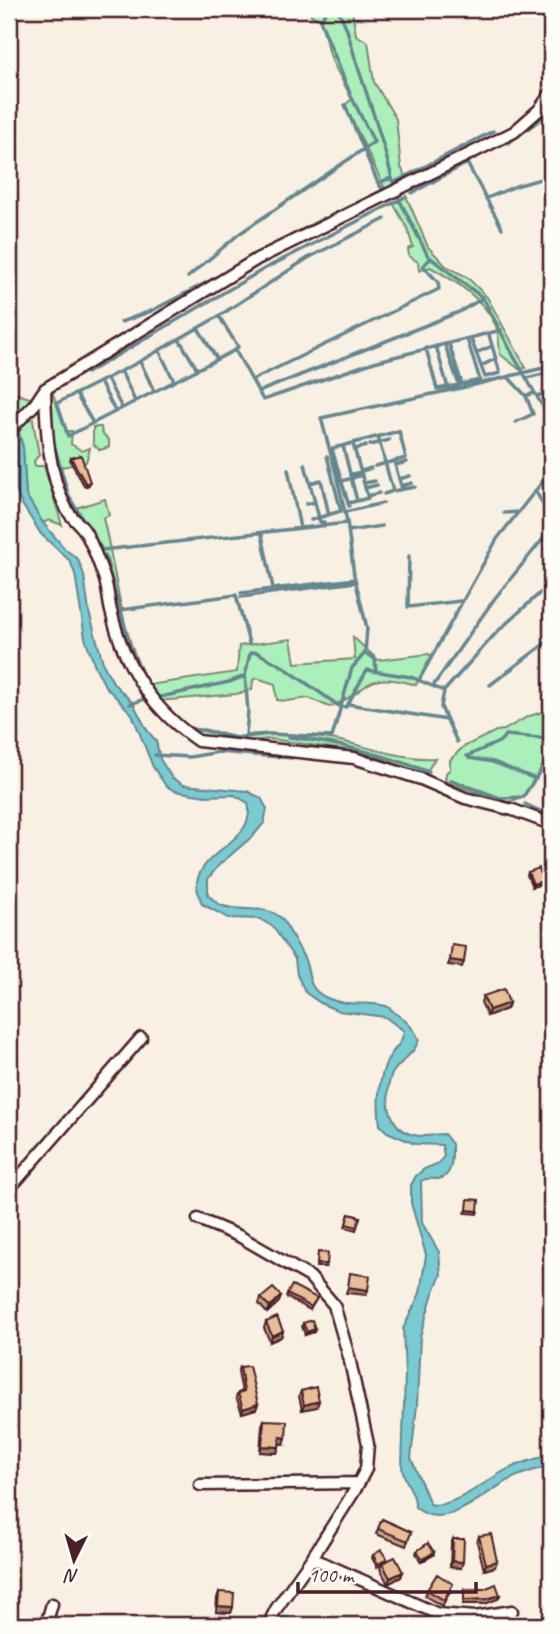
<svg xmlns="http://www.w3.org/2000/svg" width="560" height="1634" viewBox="0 0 560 1634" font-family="Caveat,sans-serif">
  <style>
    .green { fill: #abf0ba; stroke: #7a8872; stroke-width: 2 }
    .water { fill: #79cad1; stroke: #66868f; stroke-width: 2 }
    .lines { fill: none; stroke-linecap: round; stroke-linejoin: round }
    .stream { stroke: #66868f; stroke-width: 3.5 }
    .street-casing { stroke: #4a1f2b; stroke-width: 15 }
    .street { stroke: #fdfcf7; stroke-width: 10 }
    .wall { fill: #c7a382; stroke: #4a1f2b; stroke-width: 2 }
    .shaded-wall { fill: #a2856a; stroke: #4a1f2b; stroke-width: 2 }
    .building { fill: #e7be97; stroke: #4a1f2b; stroke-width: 2 }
  </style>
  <rect width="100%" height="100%" fill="#f9f0e4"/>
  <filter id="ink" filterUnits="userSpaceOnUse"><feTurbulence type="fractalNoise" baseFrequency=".0143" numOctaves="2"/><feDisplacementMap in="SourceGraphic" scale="14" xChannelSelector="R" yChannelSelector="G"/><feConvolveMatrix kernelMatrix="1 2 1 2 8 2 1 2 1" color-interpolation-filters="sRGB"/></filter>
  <g filter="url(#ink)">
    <path class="green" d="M310 9H352L356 35 368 42 374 82 396 119 401 167 407 180 386 191 345 105 352 99 332 61 320 20 311 15Z
      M406 196 428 247 446 266 467 277 487 297 526 368 519 369 500 354C499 345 499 334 496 326 484 299 456 281 430 267L419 271 418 262 409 256 408 249 413 247 407 228 393 203Z
      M9 382 17 394 30 398 14 418 9 406Z
      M51 388 66 431H72L71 444 82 451 90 448 86 462 62 467 45 451 48 393Z
      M32 415 39 455 34 461 35 466H44L62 525 49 520 43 523 26 495 23 447 19 433 25 421Z
      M93 427H101L102 433 109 440V447L100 450 93 444Z
      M105 499 109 515 103 518C117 573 120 635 149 685L237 672 239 646 291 639 295 663 355 659 353 637 378 660 429 654 432 657 416 685C360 669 373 692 329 707L309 698 287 701 277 700 275 684 257 678 253 680 252 690 236 694 159 701 147 686 125 648 108 577 69 510Z
      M551 709V755L523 797 506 803 445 781 446 773 450 769V760L463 747 496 731 504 730 527 717Z
      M183 725C193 729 222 736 234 737 241 738 249 734 256 734 280 733 306 735 330 739 366 745 399 760 435 758L425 775 381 758 351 751 271 739 230 743 198 739Z"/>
    <path class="water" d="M9 406 23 447 26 495 43 523 65 549 78 559 84 575 89 612 104 666 114 684 133 703 147 730 156 741 160 759 172 778 184 785 247 791 261 798 267 809 264 823 254 835 219 865 208 879V895C212 898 216 903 221 905 239 914 268 902 283 920 286 925 301 952 304 958 312 975 305 988 327 998 346 1007 367 1001 386 1006 391 1008 394 1013 399 1016 408 1022 415 1030 419 1040 413 1056 400 1060 392 1074 387 1084 388 1096 389 1107 393 1125 403 1136 423 1136 430 1136 437 1134 444 1134L452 1144C452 1156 454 1177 438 1179 431 1179 428 1177 421 1181L422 1223 439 1252 441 1275 433 1293 420 1337 417 1405 411 1458 430 1504C450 1510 486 1481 504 1471 519 1463 536 1459 551 1454V1466C537 1469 522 1473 509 1480 483 1493 445 1534 415 1507 416 1491 404 1484 402 1467L405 1374 403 1329 420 1293 426 1255 411 1203V1185L416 1176 424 1169 439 1163 444 1156 442 1145 415 1144 387 1132 380 1125C377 1104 378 1078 388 1059 394 1047 401 1047 404 1031L385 1017 339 1011 322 1004 306 993 297 975 295 959 273 927 260 919 228 918 202 904C200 898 196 889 197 882 203 848 257 841 248 803L234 795 205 796 175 791 166 786 153 767 132 714 105 686 95 666 85 638 75 574 70 561 41 534 20 501 16 489 14 447 9 428Z"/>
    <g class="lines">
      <path class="stream" d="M337 9C348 25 350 43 356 61 369 102 384 141 393 183L493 131
        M345 105 378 183
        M508 143 538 121 551 107
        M467 163 502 228
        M412 193 469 162
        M487 198 516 186 551 176
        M399 199 428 256 483 298 513 355 551 421
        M332 215 383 190 378 183 391 178
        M264 251 324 218
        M188 277 239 234 374 142 351 96 320 20 325 13 323 9
        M219 316 238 347 235 350 263 400 374 362 501 330
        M121 322 151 311 227 272
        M198 328 217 359
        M179 339 197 369
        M471 339 485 377 500 373 489 335
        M449 344 462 384 480 380 467 339
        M436 346 448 388
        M426 348 437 389 459 385 445 345
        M159 350 174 381
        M235 350 68 436 57 403 137 363 219 316 308 258 385 219
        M476 353 492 346
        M140 361 154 391
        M481 366 495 359
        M121 371 135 401
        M87 373 264 269 403 198
        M508 377 526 396
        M527 378 551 372
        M107 379 122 408
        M252 380 439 289 438 282 423 266 431 258
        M100 382 115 411
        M258 392 459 312 483 298
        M76 394 93 423
        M537 396 551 391
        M541 403 551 399
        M516 422 533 414 526 396 534 393
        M378 437 393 491 415 487
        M353 444 368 498 357 501
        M54 445 69 497 102 550 347 523
        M370 445 389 440
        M343 446 357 501 348 503
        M330 449 399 431 406 458 375 466
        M332 449 349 506
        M355 449 366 446
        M394 461 402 489
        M305 464 320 522H324L325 526
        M395 465 407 462
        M288 469 300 528
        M350 475 371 468
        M399 479 410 476
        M342 481 362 475
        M310 483 321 480 329 515
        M364 483 375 481
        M401 486 412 483
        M365 488 377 485
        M536 492 551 518
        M384 494 393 491
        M367 496 379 493
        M306 504 315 502
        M345 512 383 503
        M504 513 519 512
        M311 520 341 511 327 456
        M348 531 382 526
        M262 535 273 588
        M105 555 132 655 138 670
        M409 556 408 607 461 601
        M241 593 355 579
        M241 597 356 582
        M120 610 236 595 249 643
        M365 653 375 659 376 672
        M245 676 248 711 246 735
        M419 680 497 539 551 471
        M490 685 551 639
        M433 686 495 598 551 529
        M156 698 229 682 245 676 250 653 256 652 282 666 339 706 346 707 348 704 447 720
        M130 704 148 698
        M348 704 367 670 411 677 444 691
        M183 725 195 730H204L236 738 269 734 332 737 352 668 365 653 367 628 354 575 347 521 337 477 321 418 470 386 551 366
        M289 737C338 743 383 754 429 772
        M457 742 441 707 444 691 497 632 551 583
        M155 755 190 757 219 752 292 758
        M467 756 499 742 506 735 551 739
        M469 758 493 762 536 779
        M451 780 500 798 523 797 551 755
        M525 804 551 816"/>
      <g class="street-casing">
        <path id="street" d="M45 389C46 428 48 474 67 510 71 517 79 523 84 530 90 539 99 563 103 574 108 586 108 599 111 611 124 666 151 709 198 741L354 758 421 779 465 798 513 810 551 824
          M9 431 35 404 45 389 257 259 514 132 539 110 551 93
          M9 1189 141 1038
          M198 1219 239 1236 310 1277 334 1305 349 1357 368 1444 366 1469 355 1490 312 1558 276 1609 268 1625
          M200 1485 358 1483
          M312 1558 438 1614 475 1617 512 1611
          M46 1625 52 1604"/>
      </g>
      <use href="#street" class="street"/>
    </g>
    <path class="wall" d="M71 458 90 482 89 485 85 487 70 461Z
      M528 872 543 881 542 884 532 887 527 875Z
      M551 897V914L545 905 547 899Z
      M483 996 509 1003 507 1009 487 1016 481 1002Z
      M349 1214 360 1217 356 1230 345 1227Z
      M287 1294 317 1298 310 1310 286 1297Z
      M281 1296 279 1302 267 1313 259 1304 261 1298Z
      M266 1322 283 1331 281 1337 270 1342 264 1328Z
      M303 1323 315 1329 314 1332 305 1335 302 1326Z
      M240 1367 258 1404 256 1409 242 1413 236 1397 238 1393 242 1392 238 1372Z
      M301 1391 317 1407 302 1410 299 1396Z
      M264 1420 284 1444 280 1443 277 1453 260 1452 262 1425Z
      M382 1519 411 1532 406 1546 376 1534Z
      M479 1536 495 1567 484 1570 477 1542Z
      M453 1539 461 1568 450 1567 451 1544Z
      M417 1551 433 1555 421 1562 416 1553Z
      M373 1555 387 1559 386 1562 401 1577 388 1584 380 1569 382 1564 377 1567 372 1558Z
      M427 1590H451L442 1606 425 1596Z
      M219 1592 233 1607 231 1613 216 1612 217 1598Z"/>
    <path class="shaded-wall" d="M543 881 542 884 532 887 533 884Z
      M450 960 464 962 462 967 448 965Z
      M509 1003 507 1009 487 1016 489 1010Z
      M467 1210 478 1211 477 1214 465 1213Z
      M317 1264H327L326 1267H316Z
      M348 1287 368 1290 366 1295 346 1293Z
      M281 1296 279 1302 267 1313 270 1307Z
      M315 1329 314 1332 305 1335 307 1332Z
      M283 1331 281 1337 270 1342 272 1336Z
      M319 1401 317 1407 302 1410 304 1405Z
      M258 1404 256 1409 242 1413 243 1409Z
      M280 1437 286 1438 284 1444 278 1443Z
      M262 1446 279 1447 277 1453 260 1452Z
      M434 1552 433 1555 421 1562 423 1559Z
      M452 1561 463 1562 461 1568 450 1567Z
      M497 1561 495 1567 484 1570 486 1564Z
      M403 1572 401 1577 388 1584 390 1578Z
      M500 1595 498 1599 485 1604H463L464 1600Z
      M218 1606 233 1607 231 1613 216 1612Z"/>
    <path class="building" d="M81 455 90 482 86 484 71 458Z
      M539 868 543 881 533 884 528 872Z
      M551 897V905L547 899Z
      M452 945 466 947 464 962 450 960Z
      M504 989 509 1003 489 1010 483 996Z
      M468 1199 479 1200 478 1211 467 1210Z
      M349 1214 360 1217 357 1227 346 1224Z
      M318 1252 328 1253 327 1264H317Z
      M350 1273 370 1276 368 1290 348 1287Z
      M292 1285 317 1298 311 1307 287 1294Z
      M273 1288 281 1296 270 1307 261 1298Z
      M277 1317 283 1331 272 1336 266 1322Z
      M312 1320 315 1329 307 1332 303 1323Z
      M249 1366 258 1404 243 1409 238 1393 244 1391 240 1367Z
      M316 1387 319 1401 304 1405 301 1391Z
      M264 1420 287 1421 286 1438 280 1437 279 1447 262 1446Z
      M382 1519 411 1532 408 1541 378 1529Z
      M491 1534 497 1561 486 1564 479 1536Z
      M453 1539H464L463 1562 452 1561Z
      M428 1543 434 1552 423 1559 417 1551Z
      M381 1550 387 1559 378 1564 373 1555Z
      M395 1557 403 1572 390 1578 382 1563Z
      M437 1574 453 1584 444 1600 427 1590Z
      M496 1584 500 1595 487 1599 464 1600V1589H484Z
      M219 1592 234 1593 233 1607 218 1606Z"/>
  </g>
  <rect width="560" height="1634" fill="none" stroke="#fdfcf7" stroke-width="35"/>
  <rect x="18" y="18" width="525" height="1599" fill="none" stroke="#4a1f2b" stroke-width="2.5" filter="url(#ink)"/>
  <g transform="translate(74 1560) rotate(185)" stroke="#fdfcf7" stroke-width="5" paint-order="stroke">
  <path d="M0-5L12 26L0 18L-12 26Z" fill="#4a1f2b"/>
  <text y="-10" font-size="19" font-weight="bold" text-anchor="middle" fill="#4a1f2b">N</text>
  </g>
  <path d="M298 1582v10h178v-10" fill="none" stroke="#4a1f2b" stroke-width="3.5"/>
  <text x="308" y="1582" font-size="21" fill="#4a1f2b" stroke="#fdfcf7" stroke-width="5" paint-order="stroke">100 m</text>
</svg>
